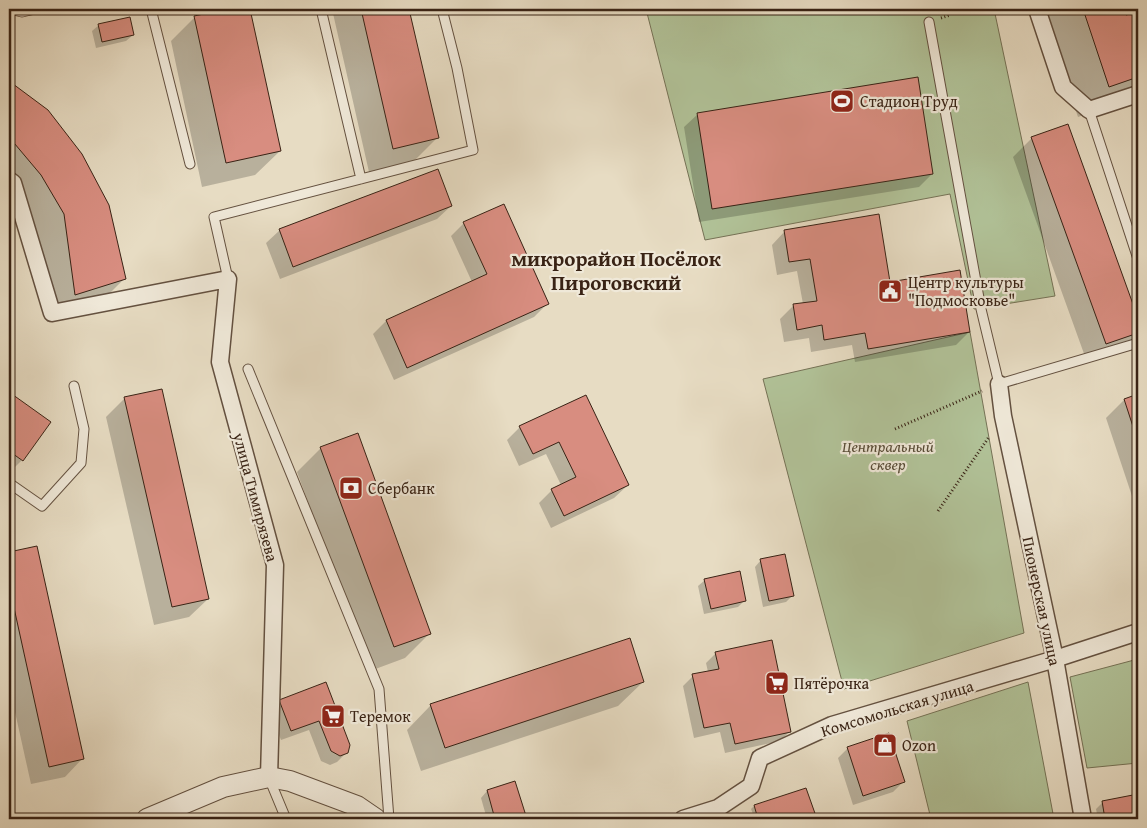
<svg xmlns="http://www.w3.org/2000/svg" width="1147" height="828" viewBox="0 0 1147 828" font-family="'Gentium Book Plus',serif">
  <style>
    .green { fill: #b1c298; stroke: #757256 }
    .shadow { fill: #0003 }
    .building { fill: #d88d80; stroke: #392315 }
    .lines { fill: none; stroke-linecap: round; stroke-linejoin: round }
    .service-casing { stroke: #645140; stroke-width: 11 }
    .minor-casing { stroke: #645140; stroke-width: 19 }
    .tertiary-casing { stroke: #645140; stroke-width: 22 }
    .path { stroke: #392315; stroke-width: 3; stroke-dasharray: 1 2.5; stroke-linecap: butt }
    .service { stroke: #efe8d8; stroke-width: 9 }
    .minor { stroke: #efe8d8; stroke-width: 16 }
    .tertiary { stroke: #efe8d8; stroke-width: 20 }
    .labels { text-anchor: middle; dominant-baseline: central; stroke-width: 4.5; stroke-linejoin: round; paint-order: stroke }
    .poi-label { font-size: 16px; fill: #392315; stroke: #efe8d8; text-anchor: start }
    .park-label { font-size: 16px; font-style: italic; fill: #574b36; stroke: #efe8d8 }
    .street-label { font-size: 16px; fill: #392315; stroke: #efe8d8 }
    .district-label { font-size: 21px; font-weight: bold; fill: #392315; stroke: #efe8d8 }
  </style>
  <rect width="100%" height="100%" fill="#e7dcc3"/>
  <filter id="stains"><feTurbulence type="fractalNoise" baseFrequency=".004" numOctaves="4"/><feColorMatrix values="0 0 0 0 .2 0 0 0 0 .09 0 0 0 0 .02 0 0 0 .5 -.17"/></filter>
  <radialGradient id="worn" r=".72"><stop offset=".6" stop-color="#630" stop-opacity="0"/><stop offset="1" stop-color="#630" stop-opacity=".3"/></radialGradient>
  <path class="green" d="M646 9H994L1055 296 974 309 950 194 705 240Z
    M970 332 1024 633 844 689 763 379Z
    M1138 659V763L1087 768 1070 677Z
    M1028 682 1054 819H931L907 721Z"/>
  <path class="shadow" d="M233 9H249L280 151 255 175 202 187 171 41 195 17Z
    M332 9H408L437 138 413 162 369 172Z
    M1042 9H1123L1125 17 1136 13 1138 19V88L1124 101 1078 117Z
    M99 25 133 35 126 41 96 48 92 31Z
    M9 83 47 111 124 279 96 307 47 322 36 243 9 198Z
    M698 114 932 174 919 187 699 222 684 127Z
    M1067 126 1138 321V334L1123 349 1087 362 1013 157 1032 138Z
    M451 206 437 219 280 279 266 243 280 230Z
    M464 223 547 304 534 317 394 380 373 334 386 321 472 282 451 236Z
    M785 231 889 283 969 332 956 345 855 362 852 345 811 352 809 338 784 342 780 319 793 306 803 304 797 271 777 275 772 245Z
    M9 393 49 423 22 460 9 473Z
    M1138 395V514L1106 418 1124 400Z
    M585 396 628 485 614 498 551 528 539 503 552 490 561 485 546 454 519 466 507 440 520 427Z
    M125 398 208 599 189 617 154 625 106 417Z
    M321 448 430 633 405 658 370 671 297 472Z
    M36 548 83 758 65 777 31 784 9 685V554Z
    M761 560 793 595 786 602 763 607 755 567Z
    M705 580 745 600 738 607 704 614 698 586Z
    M716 653 790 731 780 741 725 753 720 732 694 738 683 686 693 676 708 672 706 663Z
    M643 682 618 706 421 771 407 730 431 705Z
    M325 683 347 752 337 762 330 765 321 761 309 730 281 740 270 711 280 701Z
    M848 748 903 782 893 792 853 805 838 758Z
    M515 783 526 819H487L481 798 487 791Z
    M806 790 815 819H755L751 809 754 806Z
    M1138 795V819H1098L1096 809 1102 803Z"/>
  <path class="building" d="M228 9H250L281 151 226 163 194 16Z
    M361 9H409L439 138 393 149Z
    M1083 9H1124L1126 15 1137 12 1138 77 1109 87Z
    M130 17 134 35 102 42 98 24Z
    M918 77 933 174 712 209 697 113Z
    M9 81 48 110 82 154 109 205 126 279 75 295 64 214 41 175 9 137Z
    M1068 124 1138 318V333L1106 344 1031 137Z
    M438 169 452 206 293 267 279 229Z
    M504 204 549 304 407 368 386 320 487 274 463 222Z
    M879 214 890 282 960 270 970 332 868 349 865 333 824 340 822 325 797 330 793 304 817 301 810 259 789 262 784 230Z
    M162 389 209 599 172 607 124 397Z
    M9 392 51 422 23 461 9 451Z
    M1138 394V442L1124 399Z
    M586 395 629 485 564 516 551 489 576 477 559 442 533 454 519 426Z
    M358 433 431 634 394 647 320 447Z
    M37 546 84 759 49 767 9 585V552Z
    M785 554 794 596 769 601 760 559Z
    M740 571 746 601 711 609 704 579Z
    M630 638 644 682 445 748 430 704Z
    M772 640 791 732 735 744 730 723 704 728 692 674 719 669 715 652Z
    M326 682 350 745 348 753 340 756 331 751 319 721 291 731 279 700Z
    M889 733 905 782 863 796 847 747Z
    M515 781 527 819H495L487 790Z
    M806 788 817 819H758L754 805Z
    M1138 794V819H1105L1102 801Z"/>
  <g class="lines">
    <g class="service-casing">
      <path id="service" d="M9 9 22 12 35 9
        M151 9 190 164
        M321 9 361 179
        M929 22 981 309 999 384 1138 343
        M1089 110 1138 259
        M228 279 214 217 473 150 457 68 442 9
        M248 369 379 689 389 819
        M9 483 42 506 81 463 84 429 74 386
        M269 778 286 819"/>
    </g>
    <g class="minor-casing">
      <path id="minor" d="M1037 9 1063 87 1089 110 1138 94
        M9 180 13 183 52 313 228 279 220 362 275 565 269 777
        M999 384 1003 416 1055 659 1083 819
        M683 819 718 808 751 786 760 758 832 725 1055 659 1138 632"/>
    </g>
    <g class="tertiary-casing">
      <path id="tertiary" d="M147 819 223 787 269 777 290 781 357 806 376 819"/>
    </g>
    <path class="path" d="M941 18 950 15 953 9
      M895 429 982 391
      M938 511 989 437"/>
    <use href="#service" class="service"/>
    <use href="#minor" class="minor"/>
    <use href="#tertiary" class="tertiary"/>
  </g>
  <defs>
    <g id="stadium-square" transform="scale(1.25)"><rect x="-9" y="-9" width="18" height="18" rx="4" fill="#8f2418" stroke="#efe8d8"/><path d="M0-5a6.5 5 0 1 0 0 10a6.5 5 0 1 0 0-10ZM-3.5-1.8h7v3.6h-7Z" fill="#fff"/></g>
    <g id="civic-square" transform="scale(1.25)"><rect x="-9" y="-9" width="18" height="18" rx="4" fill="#8f2418" stroke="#efe8d8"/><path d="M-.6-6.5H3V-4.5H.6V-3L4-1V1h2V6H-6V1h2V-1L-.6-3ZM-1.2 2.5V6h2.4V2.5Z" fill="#fff"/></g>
    <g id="bank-square" transform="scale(1.25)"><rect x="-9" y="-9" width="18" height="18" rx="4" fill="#8f2418" stroke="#efe8d8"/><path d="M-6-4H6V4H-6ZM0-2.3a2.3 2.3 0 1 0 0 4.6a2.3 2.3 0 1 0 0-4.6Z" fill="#fff"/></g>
    <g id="supermarket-square" transform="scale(1.25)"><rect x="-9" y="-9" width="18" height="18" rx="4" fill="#8f2418" stroke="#efe8d8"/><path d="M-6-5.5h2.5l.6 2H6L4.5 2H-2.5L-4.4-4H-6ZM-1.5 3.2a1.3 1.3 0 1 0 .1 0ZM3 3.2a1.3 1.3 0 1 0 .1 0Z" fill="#fff"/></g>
    <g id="shop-square" transform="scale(1.25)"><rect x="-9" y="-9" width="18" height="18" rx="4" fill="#8f2418" stroke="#efe8d8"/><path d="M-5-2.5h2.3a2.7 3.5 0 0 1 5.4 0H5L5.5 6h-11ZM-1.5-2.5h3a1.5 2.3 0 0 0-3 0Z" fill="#fff"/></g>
  </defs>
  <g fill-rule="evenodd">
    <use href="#stadium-square" x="842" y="101"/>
    <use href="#civic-square" x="890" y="291"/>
    <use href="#bank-square" x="351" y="488"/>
    <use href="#supermarket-square" x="777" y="683"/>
    <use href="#supermarket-square" x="333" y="716"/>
    <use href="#shop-square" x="885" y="745"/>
  </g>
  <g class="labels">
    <g class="poi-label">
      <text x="860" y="101">Стадион Труд</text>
      <text x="908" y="282">Центр культуры<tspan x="908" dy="18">"Подмосковье"</tspan></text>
      <text x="368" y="488">Сбербанк</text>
      <text x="794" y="683">Пятёрочка</text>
      <text x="350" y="716">Теремок</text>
      <text x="902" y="745">Ozon</text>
    </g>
    <g class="park-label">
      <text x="888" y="446">Центральный<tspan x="888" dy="18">сквер</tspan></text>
    </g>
    <g class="street-label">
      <text transform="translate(256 497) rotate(75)">улица Тимирязева</text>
      <text transform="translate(1042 601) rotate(78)">Пионерская улица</text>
      <text transform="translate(897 708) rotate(-17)">Комсомольская улица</text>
    </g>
    <g class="district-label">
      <text x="616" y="258">микрорайон Посёлок<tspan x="616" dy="24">Пироговский</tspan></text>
    </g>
  </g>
  <rect width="1147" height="828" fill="none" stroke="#e7dcc3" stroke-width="30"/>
  <rect x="10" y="10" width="1127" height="808" fill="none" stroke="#392315" stroke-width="2.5"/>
  <rect x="15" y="15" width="1117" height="798" fill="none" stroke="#392315"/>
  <rect width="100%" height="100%" filter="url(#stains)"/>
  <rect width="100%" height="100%" fill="url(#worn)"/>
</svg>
